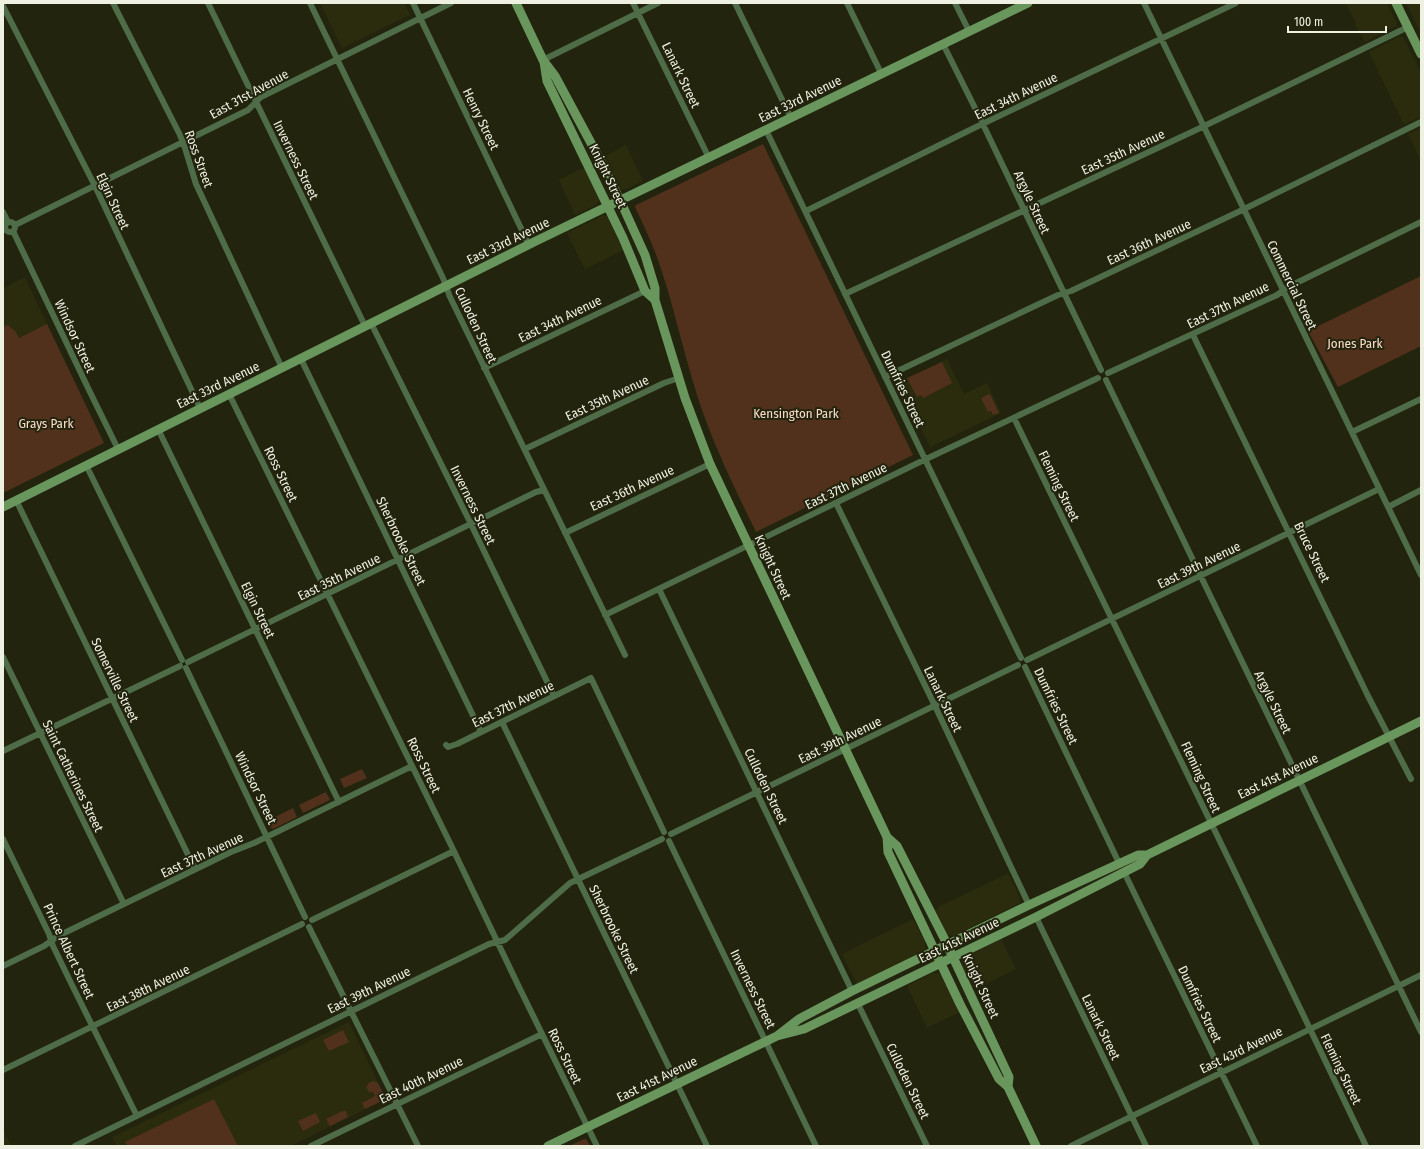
<svg xmlns="http://www.w3.org/2000/svg" width="1424" height="1149" viewBox="0 0 1424 1149" font-family="'Fira Sans Condensed',sans-serif">
  <style>
    .built { fill: #2b2c0e }
    .green { fill: #51311b }
    .lines { fill: none; stroke-linecap: round; stroke-linejoin: round }
    .street { stroke: #4f6c48; stroke-width: 6 }
    .secondary { stroke: #68965c; stroke-width: 9 }
    .labels { text-anchor: middle; dominant-baseline: central; stroke-width: 4; stroke-linejoin: round; paint-order: stroke }
    .street-label { font-size: 13px; fill: #eef0e2; stroke: #23240e }
    .park-label { font-size: 13px; fill: #fdddc9; stroke: #23240e }
  </style>
  <rect width="100%" height="100%" fill="#23240e"/>
  <path class="built" d="M320 3H404L410 15 342 48Z
    M1346 3H1387L1396 22V26L1365 42 1355 25 1356 24Z
    M1406 3H1421V33Z
    M1398 37H1403L1421 73V116L1405 124 1402 121 1369 52Z
    M1421 128V162L1408 134Z
    M626 145 643 181 624 190 619 188 604 158 607 155Z
    M581 169H585L599 200 596 205 575 215 559 180Z
    M604 215 609 218 623 250 585 269 567 233Z
    M25 277 47 324 3 346V288Z
    M947 359 964 394 987 383 1001 413 930 447 899 382Z
    M1007 874 1009 875 1020 898V903L956 935 951 936 947 934 936 911 938 907Z
    M911 920 914 921 925 942V949L921 952 857 984 842 954Z
    M1001 939 1016 969 977 988 973 987 962 965 964 958Z
    M932 973H937L941 975 960 1012 927 1028 907 986Z
    M349 1022 386 1099 291 1146H116L112 1137Z
    M3 1129 11 1146H3Z"/>
  <path class="green" d="M763 144 913 455 756 532C734 487 712 442 697 395 684 354 675 312 662 272 655 249 645 228 635 207L636 205Z
    M1421 276V346L1338 387 1308 331Z
    M47 324 104 443 3 493V327L8 325 15 331 19 338Z
    M942 362 952 383 923 398 921 395 917 397 907 378Z
    M990 394 999 413 993 415 991 411 988 412 981 398Z
    M362 769 367 778 344 788 340 779Z
    M326 792 330 800 303 813 299 805Z
    M293 808 297 817 273 829 271 828 267 821Z
    M343 1030 349 1042 329 1051 323 1040Z
    M373 1081 378 1083 386 1099 365 1109 362 1103 375 1096 373 1092H369L366 1087 369 1083Z
    M214 1099 238 1146H128L125 1142Z
    M343 1111H346L348 1117 330 1126 326 1119Z
    M316 1113 320 1122 303 1131 298 1121Z
    M586 1139 590 1146H569L582 1140Z"/>
  <g class="lines">
    <path class="street" d="M113 3 180 135 185 148 196 184 282 368
      M208 3 365 326
      M310 3 443 278 450 297 625 655
      M413 3 529 245
      M633 3 709 158
      M735 3 791 118
      M847 3 881 73
      M955 3 969 31
      M1144 3 1421 575
      M3 6 95 186 200 408
      M943 44 979 116 1101 370
      M543 60 658 3
      M766 130 1021 658
      M806 211 976 127 1236 3
      M3 212 8 222
      M5 227a5 5 0 1 1 10 0a5 5 0 1 1-10 0Z
      M15 225 248 110 261 97 451 3
      M13 231 89 390 118 449
      M845 294 1196 130 1408 27
      M371 323 467 516 554 696
      M1193 335 1368 696 1411 779
      M301 359 481 732
      M484 368 645 291
      M1108 373 1277 295 1288 287 1421 222
      M885 377 1058 295 1071 291 1236 213 1421 122
      M1106 380 1421 1032
      M229 394 450 843 519 987 597 1146
      M1014 418 1232 866 1366 1146
      M158 429 339 802
      M1352 432 1421 399
      M525 449 664 383 679 378
      M86 465 182 660
      M16 500 195 869
      M836 503 935 706 1029 905
      M1388 507 1421 490
      M565 533 710 464
      M659 589 852 991
      M605 615 924 460 1098 378
      M3 657 124 904
      M1027 660 1379 489
      M188 662 536 492 544 490
      M1025 667 1119 863
      M186 668 305 917
      M502 722 707 1146
      M446 745 448 747 457 744 591 678 664 832
      M3 751 180 666
      M671 834 1018 665
      M3 839 49 934 53 946 71 983 137 1116
      M669 841 816 1146
      M1124 872 1257 1146
      M1036 917 1146 1146
      M312 920 454 851
      M309 927 418 1146
      M3 966 44 946 58 936 231 852 254 843 412 766
      M858 1004 927 1146
      M3 1070 302 924
      M75 1146 489 944 505 940 570 883 662 839
      M311 1146 542 1034
      M1071 1146 1421 975"/>
    <path class="secondary" d="M516 3 543 60 555 76 598 156 620 200 645 255 655 288V300L685 398 710 464 887 837 888 852 960 1004 999 1079 1008 1087 1036 1146
      M1396 3 1421 54
      M544 62 547 81 623 238 645 291 655 300
      M3 507 536 241 1028 3
      M887 837 897 846 944 938 1009 1077 1008 1087
      M777 1036 804 1029 1036 917 1140 864 1147 855 1421 721
      M548 1146 777 1036 799 1019 852 991 1029 905 1138 855H1147"/>
  </g>
  <g class="labels">
    <g class="street-label">
      <text transform="translate(681 75) rotate(64)">Lanark Street</text>
      <text transform="translate(249 94) rotate(-29)">East 31st Avenue</text>
      <text transform="translate(1016 96) rotate(-26)">East 34th Avenue</text>
      <text transform="translate(800 99) rotate(-26)">East 33rd Avenue</text>
      <text transform="translate(481 119) rotate(64)">Henry Street</text>
      <text transform="translate(1123 152) rotate(-25)">East 35th Avenue</text>
      <text transform="translate(199 159) rotate(70)">Ross Street</text>
      <text transform="translate(296 160) rotate(64)">Inverness Street</text>
      <text transform="translate(608 176) rotate(64)">Knight Street</text>
      <text transform="translate(113 201) rotate(65)">Elgin Street</text>
      <text transform="translate(1032 202) rotate(65)">Argyle Street</text>
      <text transform="translate(508 241) rotate(-26)">East 33rd Avenue</text>
      <text transform="translate(1149 242) rotate(-25)">East 36th Avenue</text>
      <text transform="translate(1292 285) rotate(64)">Commercial Street</text>
      <text transform="translate(1228 305) rotate(-26)">East 37th Avenue</text>
      <text transform="translate(560 319) rotate(-26)">East 34th Avenue</text>
      <text transform="translate(476 325) rotate(65)">Culloden Street</text>
      <text transform="translate(75 336) rotate(65)">Windsor Street</text>
      <text transform="translate(218 385) rotate(-26)">East 33rd Avenue</text>
      <text transform="translate(903 389) rotate(64)">Dumfries Street</text>
      <text transform="translate(607 398) rotate(-25)">East 35th Avenue</text>
      <text transform="translate(281 474) rotate(64)">Ross Street</text>
      <text transform="translate(846 486) rotate(-26)">East 37th Avenue</text>
      <text transform="translate(1059 486) rotate(64)">Fleming Street</text>
      <text transform="translate(632 488) rotate(-25)">East 36th Avenue</text>
      <text transform="translate(473 505) rotate(64)">Inverness Street</text>
      <text transform="translate(401 541) rotate(64)">Sherbrooke Street</text>
      <text transform="translate(1312 552) rotate(64)">Bruce Street</text>
      <text transform="translate(1199 565) rotate(-26)">East 39th Avenue</text>
      <text transform="translate(773 567) rotate(65)">Knight Street</text>
      <text transform="translate(339 577) rotate(-26)">East 35th Avenue</text>
      <text transform="translate(258 610) rotate(64)">Elgin Street</text>
      <text transform="translate(115 680) rotate(64)">Somerville Street</text>
      <text transform="translate(943 699) rotate(64)">Lanark Street</text>
      <text transform="translate(1273 702) rotate(64)">Argyle Street</text>
      <text transform="translate(513 704) rotate(-26)">East 37th Avenue</text>
      <text transform="translate(1056 706) rotate(64)">Dumfries Street</text>
      <text transform="translate(840 740) rotate(-26)">East 39th Avenue</text>
      <text transform="translate(424 765) rotate(64)">Ross Street</text>
      <text transform="translate(73 776) rotate(64)">Saint Catherines Street</text>
      <text transform="translate(1278 776) rotate(-26)">East 41st Avenue</text>
      <text transform="translate(1201 777) rotate(65)">Fleming Street</text>
      <text transform="translate(766 786) rotate(64)">Culloden Street</text>
      <text transform="translate(256 788) rotate(64)">Windsor Street</text>
      <text transform="translate(202 855) rotate(-25)">East 37th Avenue</text>
      <text transform="translate(614 929) rotate(64)">Sherbrooke Street</text>
      <text transform="translate(959 940) rotate(-26)">East 41st Avenue</text>
      <text transform="translate(69 951) rotate(65)">Prince Albert Street</text>
      <text transform="translate(981 986) rotate(65)">Knight Street</text>
      <text transform="translate(148 988) rotate(-26)">East 38th Avenue</text>
      <text transform="translate(753 989) rotate(64)">Inverness Street</text>
      <text transform="translate(369 990) rotate(-26)">East 39th Avenue</text>
      <text transform="translate(1200 1004) rotate(64)">Dumfries Street</text>
      <text transform="translate(1101 1027) rotate(64)">Lanark Street</text>
      <text transform="translate(1241 1050) rotate(-26)">East 43rd Avenue</text>
      <text transform="translate(565 1056) rotate(64)">Ross Street</text>
      <text transform="translate(1341 1069) rotate(64)">Fleming Street</text>
      <text transform="translate(657 1079) rotate(-26)">East 41st Avenue</text>
      <text transform="translate(421 1080) rotate(-26)">East 40th Avenue</text>
      <text transform="translate(908 1081) rotate(64)">Culloden Street</text>
    </g>
    <g class="park-label">
      <text x="1355" y="343">Jones Park</text>
      <text x="796" y="413">Kensington Park</text>
      <text x="46" y="423">Grays Park</text>
    </g>
  </g>
  <rect width="1424" height="1149" fill="none" stroke="#eef0e2" stroke-width="8"/>
  <path d="M1288 26v6h98v-6" fill="none" stroke="#eef0e2" stroke-width="2"/>
  <text x="1294" y="26" font-size="12" fill="#eef0e2" stroke="#23240e" stroke-width="3" paint-order="stroke">100 m</text>
</svg>
